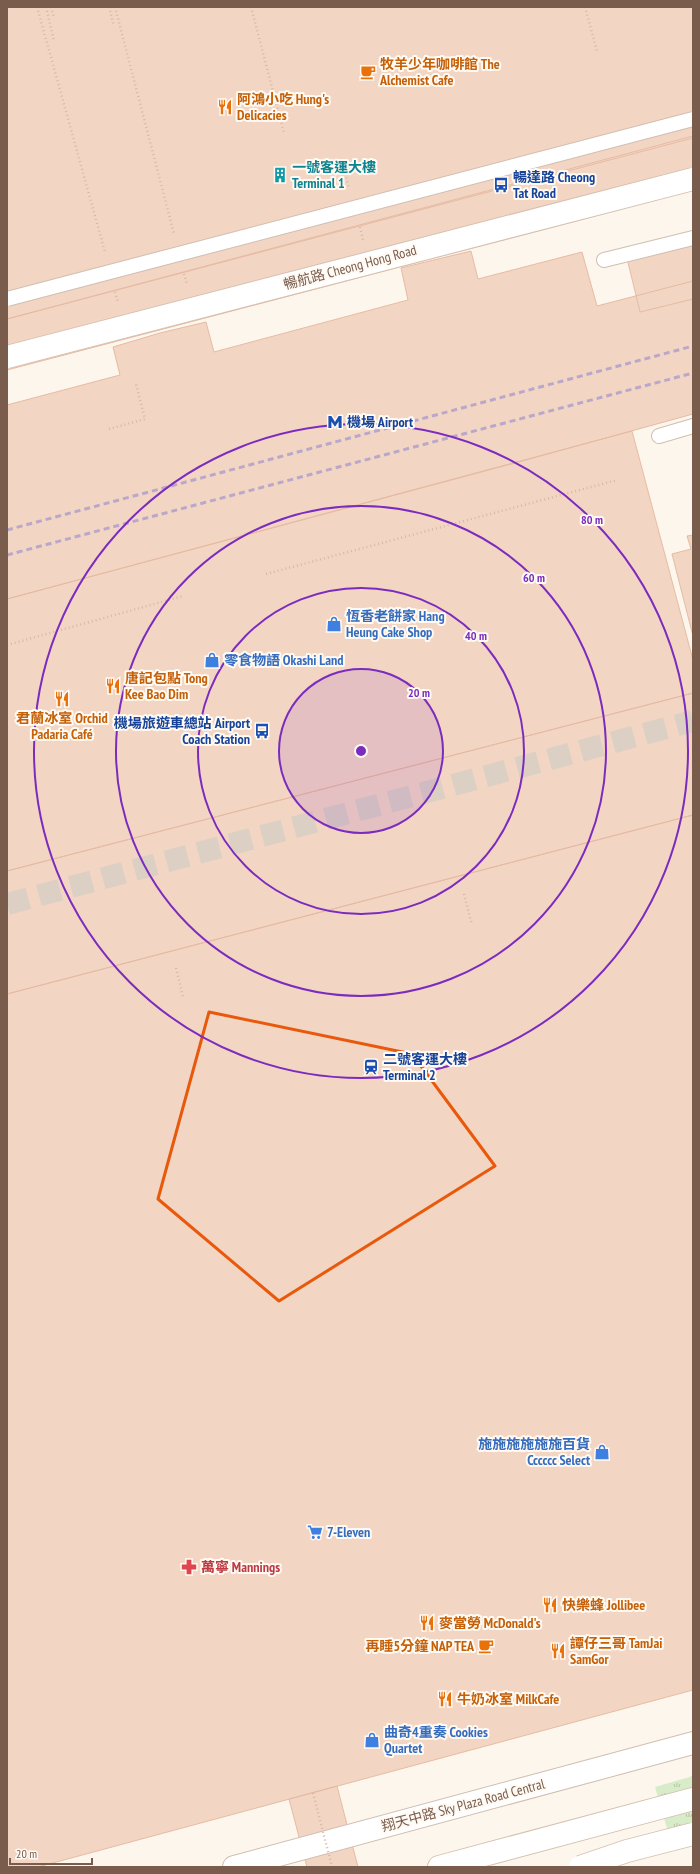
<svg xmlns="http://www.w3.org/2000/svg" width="700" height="1874" viewBox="0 0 700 1874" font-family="'PT Sans Narrow','Noto Sans TC',sans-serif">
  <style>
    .grass { fill: url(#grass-tufts) }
    .building { fill: #f3d5c3; stroke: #e6bba3 }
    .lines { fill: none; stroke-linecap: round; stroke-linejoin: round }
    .secondary-tunnel { stroke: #dcd0c4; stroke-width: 22; stroke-dasharray: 22 11; stroke-linecap: butt }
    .lane-casing { stroke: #d1beb0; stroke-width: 16 }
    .street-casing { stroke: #d1beb0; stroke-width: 24 }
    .secondary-casing { stroke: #d6c0b0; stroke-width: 24 }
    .path { stroke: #d9b8a5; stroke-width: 2.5; stroke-dasharray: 1 3; stroke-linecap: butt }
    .lane { stroke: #fff; stroke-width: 14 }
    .street { stroke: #fff; stroke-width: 22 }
    .secondary { stroke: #fff; stroke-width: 22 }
    .rail { stroke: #b9a8c9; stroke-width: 3; stroke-dasharray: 6 4; stroke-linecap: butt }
    .lane-bridge-casing { stroke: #d1beb0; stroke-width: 16; stroke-linecap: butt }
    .secondary-bridge-casing { stroke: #d6c0b0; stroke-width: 24; stroke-linecap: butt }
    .path-bridge { stroke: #d9b8a5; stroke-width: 2.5; stroke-dasharray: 1 3; stroke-linecap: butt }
    .lane-bridge { stroke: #fff; stroke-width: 14 }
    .secondary-bridge { stroke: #fff; stroke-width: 22 }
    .marked { fill: none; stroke: #e8590c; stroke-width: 3; stroke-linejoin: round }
    .ring { fill: none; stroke: #7b2cbf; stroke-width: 2 }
    .labels { text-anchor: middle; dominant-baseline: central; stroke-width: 4; stroke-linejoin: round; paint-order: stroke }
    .food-label { font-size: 14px; font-weight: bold; fill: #c56008; stroke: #fffaf3; text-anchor: start }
    .culture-label { font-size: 14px; font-weight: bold; fill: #0d838f; stroke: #fffaf3; text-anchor: start }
    .transit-label { font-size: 14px; font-weight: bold; fill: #164399; stroke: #fffaf3; text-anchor: start }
    .street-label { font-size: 14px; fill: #7a5c4d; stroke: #fffaf3 }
    .shop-label { font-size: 14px; font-weight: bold; fill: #366cbe; stroke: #fffaf3; text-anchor: start }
    .health-label { font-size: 14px; font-weight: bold; fill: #be3a42; stroke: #fffaf3; text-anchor: start }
    .centre { fill: #7b2cbf; stroke: #fffaf3; stroke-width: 2 }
    .ring-label { font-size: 12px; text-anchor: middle; font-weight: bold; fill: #7b2cbf; stroke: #fffaf3; stroke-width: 4; stroke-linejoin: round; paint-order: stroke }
  </style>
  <defs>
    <pattern id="grass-tufts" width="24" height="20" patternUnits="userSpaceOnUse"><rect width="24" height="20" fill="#d8ecc9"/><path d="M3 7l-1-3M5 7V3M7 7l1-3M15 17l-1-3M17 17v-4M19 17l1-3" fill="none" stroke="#b4c2a5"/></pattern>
  </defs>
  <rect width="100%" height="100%" fill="#fdf6ec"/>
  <path class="grass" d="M693 1776V1844L673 1849 655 1787Z"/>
  <path class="building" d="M7 7H693V138L7 319Z
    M693 136V190L7 370V319Z
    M693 233V299L640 312 625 250Z
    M471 251 478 279 582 252 597 306 693 281V414L515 463 7 599V405L120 375 113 347 160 333 206 322 214 352 408 300 401 268Z
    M632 431 693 660V693L7 871V599Z
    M693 535V636L672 554 691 549 687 536Z
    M693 693V815L7 994V871Z
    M693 815V1690L38 1867H7V994Z
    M337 1786 358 1867H307L289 1799Z"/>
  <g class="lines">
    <path class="secondary-tunnel" d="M7 904 693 721"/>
    <g class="lane-casing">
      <path id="lane" d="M604 260 693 238
        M659 436 693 426"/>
    </g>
    <g class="street-casing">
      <path id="street" d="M234 1867 693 1743"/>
    </g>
    <g class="secondary-casing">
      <path id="secondary" d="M439 1867 693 1799"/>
    </g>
    <path class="path" d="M46 7 54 41
      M51 7 54 17
      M109 7 114 26
      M251 7 284 133
      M585 7 597 51
      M109 429 145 419 136 384
      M266 574 617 480
      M7 645 183 596
      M464 894 472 925
      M176 968 183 997"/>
    <use href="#lane" class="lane"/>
    <use href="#street" class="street"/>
    <use href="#secondary" class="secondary"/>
    <path class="rail" d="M7 530 693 346
      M7 555 693 373"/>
    <g class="lane-bridge-casing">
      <path id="lane-bridge" d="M7 299 693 119"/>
    </g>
    <g class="secondary-bridge-casing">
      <path id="secondary-bridge" d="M7 357 693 179
        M580 1867 627 1851 693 1834"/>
    </g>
    <path class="path-bridge" d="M37 7 105 252
      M115 7 174 234
      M343 166 349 188
      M360 227 363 240
      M184 274 187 284
      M115 292 118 302
      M313 1793 332 1867"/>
    <use href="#lane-bridge" class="lane-bridge"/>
    <use href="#secondary-bridge" class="secondary-bridge"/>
  </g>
  <path class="marked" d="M209 1012 412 1054 495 1166 279 1301 158 1199Z"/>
  <circle cx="361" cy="751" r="82" fill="#7b2cbf" fill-opacity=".12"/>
  <g class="ring">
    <circle cx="361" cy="751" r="82"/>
    <circle cx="361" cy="751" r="163"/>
    <circle cx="361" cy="751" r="245"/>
    <circle cx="361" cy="751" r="327"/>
  </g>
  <defs>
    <g id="cafe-bare" transform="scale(1.2)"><path d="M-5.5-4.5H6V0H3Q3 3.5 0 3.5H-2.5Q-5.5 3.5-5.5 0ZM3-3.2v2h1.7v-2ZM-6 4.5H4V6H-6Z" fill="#e8710a" stroke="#fffaf3" stroke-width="2.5" paint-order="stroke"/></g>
    <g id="restaurant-bare" transform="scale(1.2)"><path d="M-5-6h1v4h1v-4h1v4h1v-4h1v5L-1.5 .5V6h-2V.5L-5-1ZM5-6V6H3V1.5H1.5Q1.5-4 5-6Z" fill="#e8710a" stroke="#fffaf3" stroke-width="2.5" paint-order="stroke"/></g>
    <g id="building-bare" transform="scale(1.2)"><path d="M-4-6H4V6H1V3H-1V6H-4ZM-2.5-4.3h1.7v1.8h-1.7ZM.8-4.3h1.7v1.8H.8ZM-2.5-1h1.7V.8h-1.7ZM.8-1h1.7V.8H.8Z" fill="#0f9aa8" stroke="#fffaf3" stroke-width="2.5" paint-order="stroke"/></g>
    <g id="bus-bare" transform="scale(1.2)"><path d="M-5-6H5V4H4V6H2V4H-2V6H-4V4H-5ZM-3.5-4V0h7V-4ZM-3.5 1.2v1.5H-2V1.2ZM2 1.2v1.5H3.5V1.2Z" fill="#1a4fb4" stroke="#fffaf3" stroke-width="2.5" paint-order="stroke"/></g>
    <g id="metro-bare" transform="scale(1.2)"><path d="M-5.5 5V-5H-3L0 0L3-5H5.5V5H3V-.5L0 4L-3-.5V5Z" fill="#1a4fb4" stroke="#fffaf3" stroke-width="2.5" paint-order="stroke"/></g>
    <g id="shop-bare" transform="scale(1.2)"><path d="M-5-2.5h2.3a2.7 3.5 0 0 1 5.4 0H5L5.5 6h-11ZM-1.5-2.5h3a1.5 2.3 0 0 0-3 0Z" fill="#3f7fe0" stroke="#fffaf3" stroke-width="2.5" paint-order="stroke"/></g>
    <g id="station-bare" transform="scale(1.2)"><path d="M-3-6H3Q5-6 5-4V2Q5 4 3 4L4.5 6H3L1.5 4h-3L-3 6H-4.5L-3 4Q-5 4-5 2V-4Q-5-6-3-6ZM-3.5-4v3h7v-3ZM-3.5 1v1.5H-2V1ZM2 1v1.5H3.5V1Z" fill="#1a4fb4" stroke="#fffaf3" stroke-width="2.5" paint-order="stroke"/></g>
    <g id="supermarket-bare" transform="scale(1.2)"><path d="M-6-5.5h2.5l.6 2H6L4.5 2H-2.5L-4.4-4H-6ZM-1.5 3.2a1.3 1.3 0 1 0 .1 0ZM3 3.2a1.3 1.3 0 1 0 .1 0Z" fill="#3f7fe0" stroke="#fffaf3" stroke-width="2.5" paint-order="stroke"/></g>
    <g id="pharmacy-bare" transform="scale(1.2)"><path d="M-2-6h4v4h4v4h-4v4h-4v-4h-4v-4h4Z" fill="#e0444e" stroke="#fffaf3" stroke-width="2.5" paint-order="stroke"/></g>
  </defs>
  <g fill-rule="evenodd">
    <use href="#cafe-bare" x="368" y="72"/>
    <use href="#restaurant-bare" x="225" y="107"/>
    <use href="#building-bare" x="280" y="175"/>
    <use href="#bus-bare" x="501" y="185"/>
    <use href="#metro-bare" x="335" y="422"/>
    <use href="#shop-bare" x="334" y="624"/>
    <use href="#shop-bare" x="212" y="660"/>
    <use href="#restaurant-bare" x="113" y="686"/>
    <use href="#restaurant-bare" x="62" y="699"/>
    <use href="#bus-bare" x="262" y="731"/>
    <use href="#station-bare" x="371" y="1067"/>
    <use href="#shop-bare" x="602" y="1452"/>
    <use href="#supermarket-bare" x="315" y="1532"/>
    <use href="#pharmacy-bare" x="189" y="1567"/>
    <use href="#restaurant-bare" x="550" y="1605"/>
    <use href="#restaurant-bare" x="427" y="1623"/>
    <use href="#cafe-bare" x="486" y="1646"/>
    <use href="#restaurant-bare" x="558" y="1651"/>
    <use href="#restaurant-bare" x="445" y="1699"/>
    <use href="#shop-bare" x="372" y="1740"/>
  </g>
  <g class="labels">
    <g class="food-label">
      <text x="380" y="64">牧羊少年咖啡館 The<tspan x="380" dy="16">Alchemist Cafe</tspan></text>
      <text x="237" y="99">阿鴻小吃 Hung's<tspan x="237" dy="16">Delicacies</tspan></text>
      <text x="125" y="678">唐記包點 Tong<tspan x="125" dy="16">Kee Bao Dim</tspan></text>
      <text x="62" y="718" text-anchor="middle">君蘭冰室 Orchid<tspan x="62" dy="16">Padaria Café</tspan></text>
      <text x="562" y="1605">快樂蜂 Jollibee</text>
      <text x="439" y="1623">麥當勞 McDonald's</text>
      <text x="570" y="1643">譚仔三哥 TamJai<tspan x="570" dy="16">SamGor</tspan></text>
      <text x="474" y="1646" text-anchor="end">再睡5分鐘 NAP TEA</text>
      <text x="457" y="1699">牛奶冰室 MilkCafe</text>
    </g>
    <g class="culture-label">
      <text x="292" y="167">一號客運大樓<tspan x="292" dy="16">Terminal 1</tspan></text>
    </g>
    <g class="transit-label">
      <text x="513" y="177">暢達路 Cheong<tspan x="513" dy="16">Tat Road</tspan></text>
      <text x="347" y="422">機場 Airport</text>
      <text x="250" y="723" text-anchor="end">機場旅遊車總站 Airport<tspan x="250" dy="16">Coach Station</tspan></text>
      <text x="383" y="1059">二號客運大樓<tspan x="383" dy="16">Terminal 2</tspan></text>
    </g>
    <g class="street-label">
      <text transform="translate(350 267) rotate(-15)">暢航路 Cheong Hong Road</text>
      <text transform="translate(463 1805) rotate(-15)">翔天中路 Sky Plaza Road Central</text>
    </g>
    <g class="shop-label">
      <text x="346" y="616">恆香老餅家 Hang<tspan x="346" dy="16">Heung Cake Shop</tspan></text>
      <text x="224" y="660">零食物語 Okashi Land</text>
      <text x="590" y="1444" text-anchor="end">施施施施施施百貨<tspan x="590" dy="16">Cccccc Select</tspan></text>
      <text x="327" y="1532">7-Eleven</text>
      <text x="384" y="1732">曲奇4重奏 Cookies<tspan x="384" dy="16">Quartet</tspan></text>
    </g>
    <g class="health-label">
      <text x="201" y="1567">萬寧 Mannings</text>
    </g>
  </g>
  <circle cx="361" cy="751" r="6" class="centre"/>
  <g class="ring-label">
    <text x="592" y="524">80 m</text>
    <text x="534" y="582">60 m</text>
    <text x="476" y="640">40 m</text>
    <text x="419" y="697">20 m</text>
  </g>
  <rect width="700" height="1874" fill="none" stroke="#7a5c4d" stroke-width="16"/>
  <path d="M10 1858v6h82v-6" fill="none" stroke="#7a5c4d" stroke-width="2"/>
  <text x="16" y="1858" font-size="12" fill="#7a5c4d" stroke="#fffaf3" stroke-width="3" paint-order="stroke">20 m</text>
</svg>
